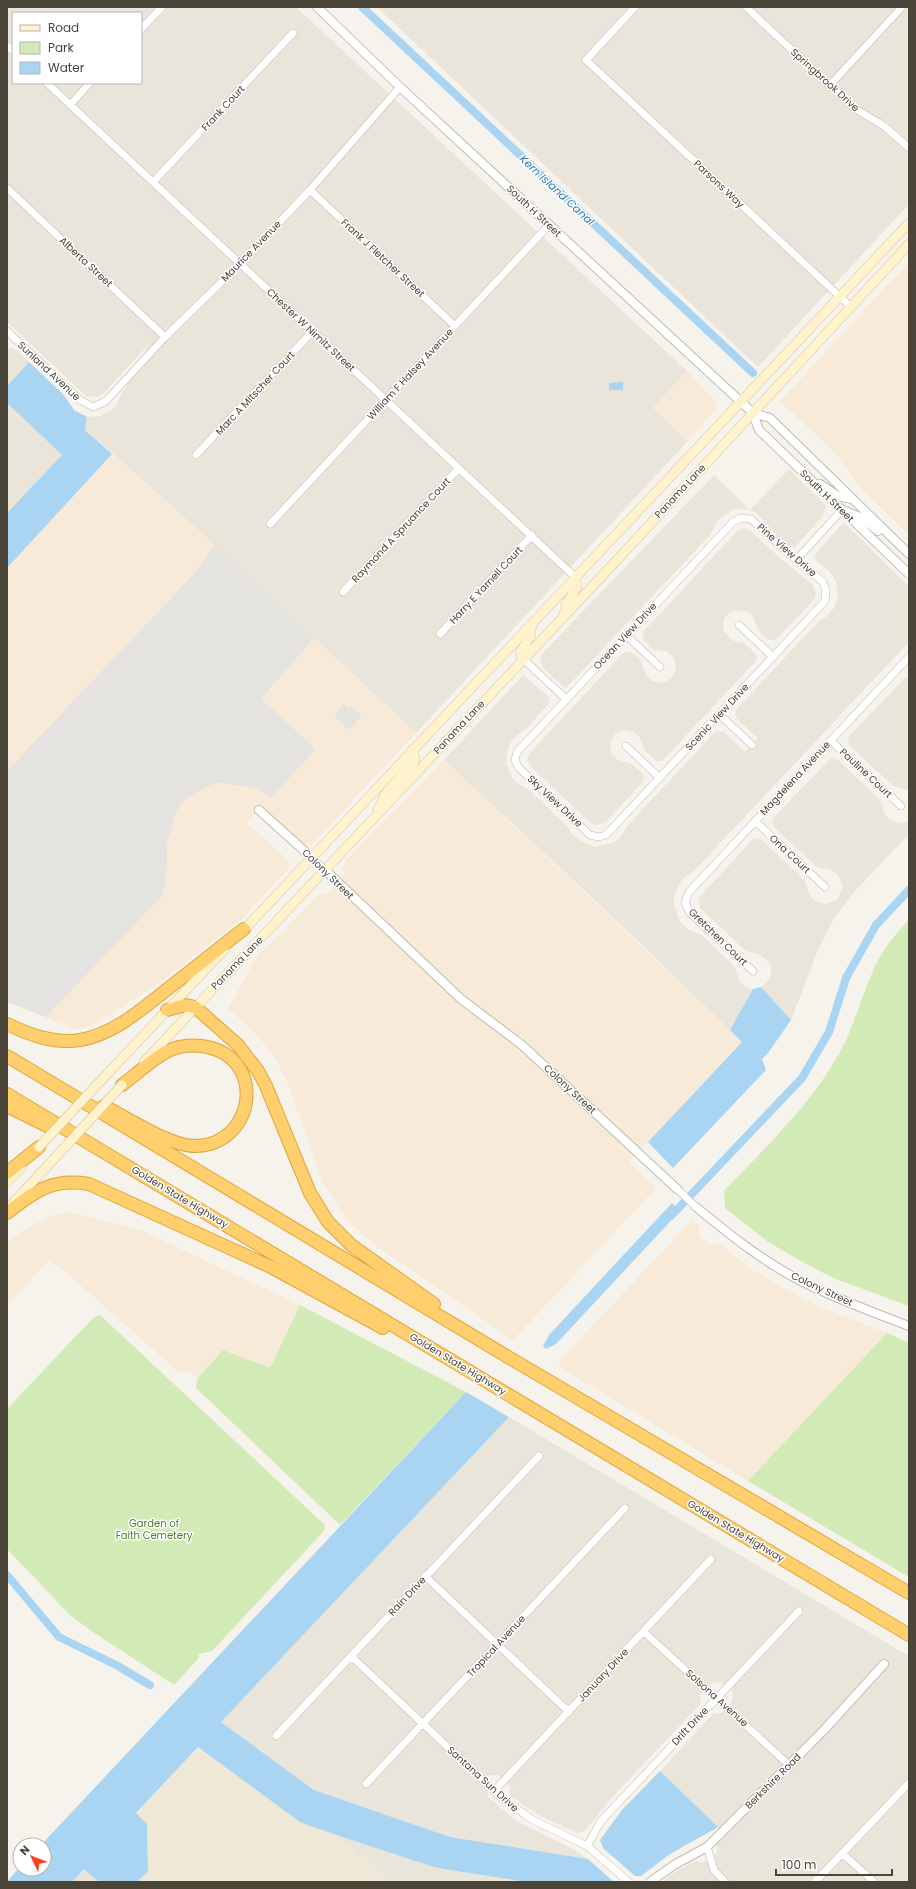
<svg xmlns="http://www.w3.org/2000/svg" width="916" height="1889" viewBox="0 0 916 1889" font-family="Poppins,sans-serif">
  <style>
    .residential { fill: #eae5da; fill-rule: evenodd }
    .commercial { fill: #f7ead8 }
    .education { fill: #efe8d6 }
    .green { fill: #d2eab5 }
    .parking { fill: #e5e3e0 }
    .water { fill: #a9d4f2 }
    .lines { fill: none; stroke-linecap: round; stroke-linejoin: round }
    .canal { stroke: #a9d4f2; stroke-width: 8 }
    .minor-casing { stroke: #c2bbae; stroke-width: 8 }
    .tertiary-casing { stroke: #c2bbae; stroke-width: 10 }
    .secondary-casing { stroke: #d6c79b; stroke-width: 10 }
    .motorway-casing { stroke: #e0a43c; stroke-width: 14 }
    .minor { stroke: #fff; stroke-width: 7 }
    .tertiary { stroke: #fff; stroke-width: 8 }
    .secondary { stroke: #fff3cd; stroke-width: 9 }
    .motorway { stroke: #ffcf6e; stroke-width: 12 }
    .secondary-bridge-casing { stroke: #d6c79b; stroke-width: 10; stroke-linecap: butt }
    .secondary-bridge { stroke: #fff3cd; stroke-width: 9 }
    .labels { text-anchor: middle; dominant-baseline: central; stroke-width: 3; stroke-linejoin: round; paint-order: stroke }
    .street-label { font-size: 10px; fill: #4b4439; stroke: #fff }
    .park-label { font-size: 10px; fill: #4a7f2a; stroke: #fff }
    .water-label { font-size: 11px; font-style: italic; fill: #2e7ab2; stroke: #fff }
  </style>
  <rect width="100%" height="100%" fill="#f6f3ec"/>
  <path class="residential" d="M7 7H296L687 371 653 408 688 441 416 733 215 545 85 429 87 417 100 416 108 412 115 407 149 344 103 394 95 397 86 396 7 322ZM13 13H141V83H13Z
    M377 7H909V204L758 367Z
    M11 348 15 349 29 362 7 386V349Z
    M7 403 62 455 7 513Z
    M789 469 826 506 823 516 795 547H790L781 541 758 514 750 510 734 509 718 520 711 534 568 686 564 687 543 668 540 658 542 654 714 475 750 510Z
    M845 523 909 587V642L694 871 684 878 678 886 674 897V906L680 921 687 929 702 935 734 966 740 982 746 987 753 989 730 1030 601 906 444 760 523 675 548 696 550 702 527 728 517 735 511 742 508 749 506 763 512 777 516 782 529 790 567 826 572 834 582 842 596 847 612 843 619 839 629 824 716 731 724 732 745 752 758 738 737 719 735 714 737 709 817 623 827 616 834 608 838 595 836 581 828 570 816 561 814 556 839 527Z
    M744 528 750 531 779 557 813 585 816 594 814 600 775 640H768L758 630 753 616 748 612 735 610 729 613 724 619 723 627 725 633 734 641 744 643 755 653 757 657 756 661 662 761H656L645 751 640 738 634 732 624 730 615 734 610 744 612 755 618 760 630 763 642 773 644 778 642 783 605 823 596 825 591 823 530 766 527 760 529 754 624 652H631L641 661 646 675 652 681 663 683 672 678 676 668 674 658 667 652 653 649 643 639V632L738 530Z
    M906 677H909V790L893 786 850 746 848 741 849 736Z
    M831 758 837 759 880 800 885 814 889 819 897 823 909 822V834L855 891 833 920 818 950 791 1020 761 987 767 982 771 975V968L768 961 760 955 746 951 700 908 698 899 752 840 757 838 762 840 805 881 809 894 815 901 826 904 838 899 843 887 838 875 831 870 817 867 774 827 772 822 774 817Z
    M509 1417 909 1656V1882H662L670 1875 696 1861 703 1863 717 1853 718 1827 660 1771 713 1714 721 1713 732 1701 733 1692 721 1682 712 1683 701 1694 700 1704 609 1801 585 1831 577 1833 541 1816 510 1796V1786L498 1775H489L488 1797 501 1808 517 1821 571 1848 588 1859 450 1837 314 1790 221 1722Z
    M339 1836 434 1867 527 1882H389Z
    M84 1869 99 1882H72Z"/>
  <path class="commercial" d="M909 262V534L861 489 835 453 780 401Z
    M687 371 719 405 688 441 653 408Z
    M112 454 215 545 416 733 312 844 307 846 302 845 261 808 247 823 288 860 289 865 288 869 241 920 159 983 97 1023 76 1030 7 1001V568Z
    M444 760 742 1041 629 1162 656 1188 513 1340 371 1242 346 1219 323 1183 288 1084 277 1061 258 1036 228 1008 260 952 280 935 318 895 321 893 328 894 346 873 343 869 346 860Z
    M69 1212 140 1230 300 1305 270 1369 223 1350 197 1379 189 1371 180 1373 62 1269 49 1260 7 1306V1241L47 1217Z
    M692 1220 699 1226 700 1237 711 1245 716 1244 722 1245 748 1267 783 1288 818 1306 887 1333 748 1481 558 1366 567 1353Z"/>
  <path class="education" d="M198 1747 300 1821 339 1836 389 1882H137L148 1870 147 1825 136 1814Z"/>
  <path class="green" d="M909 919V1306L831 1277 801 1261 768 1242 725 1208 724 1191C765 1148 811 1105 840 1052 854 1027 861 997 873 971 881 951 895 935 909 919Z
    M300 1305 466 1392 340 1525 196 1388 197 1379 223 1350 270 1368Z
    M100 1315 325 1525 324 1531 212 1651 199 1654 198 1659 174 1685 90 1630 70 1615 7 1549V1409L94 1317Z
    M887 1333 909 1343V1577L748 1481Z"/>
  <path class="parking" d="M215 545 314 638 261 699 316 749 271 797 256 788 216 782 186 798 177 810 167 843 166 882 161 897 46 1017 7 1002V771L177 592 198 569Z
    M344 704 349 708 351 706 362 716 349 730 334 716Z"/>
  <path class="water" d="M29 362 63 394 74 410 87 417 85 430 112 454 7 568V513L62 455 7 403V386Z
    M623 382V390H609V383Z
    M761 987 791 1020 768 1053 762 1059 766 1070 673 1168 648 1142 742 1042 730 1030 753 989Z
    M672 1203 680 1211 556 1344 546 1349 543 1346 549 1335Z
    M466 1392 509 1417 221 1722 314 1790 450 1837 588 1859 614 1882H527L450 1870 434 1867 339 1836 300 1822 198 1747 136 1813 147 1824 148 1871 137 1882H99L84 1869 72 1882H7L20 1867V1869H44V1845H41Z
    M660 1771 718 1827 670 1854 641 1876H635L603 1848 600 1840 622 1810Z"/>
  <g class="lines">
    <path class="canal" d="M362 7 753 373
      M671 1216 802 1078 829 1032 846 978 876 925 909 890
      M7 1575 59 1637 116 1665 150 1685"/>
    <g class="minor-casing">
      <path id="minor" d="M635 7 586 60 851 307
        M746 7 854 108 884 126 909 148
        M141 29 162 7
        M7 46 13 51
        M47 83 575 577
        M830 85 902 7
        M70 105 90 83
        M153 182 293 33
        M7 188 165 337
        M310 190 455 326
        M7 331 80 400 93 407 106 401 165 337 240 264 310 190 400 87
        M196 455 313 331
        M741 518 751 519 786 551 823 582 826 590 825 601 606 835 599 837 590 835 518 767 515 760 517 752 733 522Z
        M270 524 549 225
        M797 559 842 510
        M343 592 459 468
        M739 625 773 657
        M440 634 532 535
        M626 635 660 667
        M523 659 566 699
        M719 714 752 745
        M831 741 901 806
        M626 746 660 778
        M755 821 825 887
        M311 857 325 870
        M753 971 689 912 685 902 689 892 909 657
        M677 1189 696 1207
        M425 1576 569 1712
        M644 1632 789 1765
        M351 1656 504 1800 533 1820 587 1846 629 1882
        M276 1736 539 1456
        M366 1784 625 1508
        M494 1791 711 1559
        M587 1846 601 1821 799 1611
        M707 1847 714 1870 725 1882
        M843 1854 874 1882
        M815 1882 909 1783"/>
    </g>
    <g class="tertiary-casing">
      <path id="tertiary" d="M317 7 400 87 753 413 770 418 909 554
        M753 413 759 430 909 574
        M820 484 838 496 851 499
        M845 511 860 517 878 531
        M259 810 311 857
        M325 870 461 999 522 1045 677 1189
        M696 1207C729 1234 761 1260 799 1280 834 1298 872 1312 909 1326
        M650 1882 674 1865 707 1847 824 1730 884 1664"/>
    </g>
    <g class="secondary-casing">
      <path id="secondary" d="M564 614 567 603 577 587 575 577
        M523 659 520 653 530 637 532 623
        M378 810 386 793 414 762 415 758 412 750
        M240 934 909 223
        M144 1062 604 574 909 244
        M108 1073 224 950
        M7 1182 21 1168
        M11 1205 53 1160"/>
    </g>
    <g class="motorway-casing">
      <path id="motorway" d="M167 1010 186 1005 195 1007 238 1045 258 1071 266 1086 310 1193 328 1222 351 1245 434 1304
        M7 1024C30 1035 54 1044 80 1040 115 1034 143 1008 170 987 195 968 219 948 244 929
        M7 1056 508 1357 909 1593
        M7 1094 909 1635
        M7 1106 47 1126
        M104 1106C127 1118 170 1146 195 1146 257 1145 268 1054 201 1046 191 1045 178 1046 168 1051 152 1059 137 1074 122 1085
        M7 1173 39 1147
        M7 1213C35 1191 52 1178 89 1184L271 1267 383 1328"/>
    </g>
    <use href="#minor" class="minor"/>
    <use href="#tertiary" class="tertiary"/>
    <use href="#secondary" class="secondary"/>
    <use href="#motorway" class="motorway"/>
    <g class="secondary-bridge-casing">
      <path id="secondary-bridge" d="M39 1147 108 1073
        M53 1160 122 1085"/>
    </g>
    <use href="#secondary-bridge" class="secondary-bridge"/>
  </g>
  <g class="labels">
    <g class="street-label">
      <text transform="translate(825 80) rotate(42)">Springbrook Drive</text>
      <text transform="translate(223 108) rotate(-47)">Frank Court</text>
      <text transform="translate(719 184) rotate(43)">Parsons Way</text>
      <text transform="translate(534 211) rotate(43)">South H Street</text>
      <text transform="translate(251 251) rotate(-46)">Maurice Avenue</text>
      <text transform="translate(383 258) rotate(43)">Frank J Fletcher Street</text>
      <text transform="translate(86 262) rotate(43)">Alberta Street</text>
      <text transform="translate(311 330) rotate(43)">Chester W Nimitz Street</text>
      <text transform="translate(49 371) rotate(43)">Sunland Avenue</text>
      <text transform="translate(410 374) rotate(-47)">William F Halsey Avenue</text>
      <text transform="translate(255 393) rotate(-47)">Marc A Mitscher Court</text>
      <text transform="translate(680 491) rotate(-47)">Panama Lane</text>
      <text transform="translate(827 496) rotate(44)">South H Street</text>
      <text transform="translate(401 530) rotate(-47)">Raymond A Spruance Court</text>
      <text transform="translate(787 550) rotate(41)">Pine View Drive</text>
      <text transform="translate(486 585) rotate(-47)">Harry E Yarnell Court</text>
      <text transform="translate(625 636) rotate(-47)">Ocean View Drive</text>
      <text transform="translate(717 717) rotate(-47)">Scenic View Drive</text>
      <text transform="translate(459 727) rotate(-47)">Panama Lane</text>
      <text transform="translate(866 773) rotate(43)">Pauline Court</text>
      <text transform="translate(795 778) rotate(-47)">Magdelena Avenue</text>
      <text transform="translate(555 801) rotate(43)">Sky View Drive</text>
      <text transform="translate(790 854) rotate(43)">Ona Court</text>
      <text transform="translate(328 874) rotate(44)">Colony Street</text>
      <text transform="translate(718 937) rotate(44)">Gretchen Court</text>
      <text transform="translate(237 963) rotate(-46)">Panama Lane</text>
      <text transform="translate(570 1089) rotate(43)">Colony Street</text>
      <text transform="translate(180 1197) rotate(31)">Golden State Highway</text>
      <text transform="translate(822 1289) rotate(25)">Colony Street</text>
      <text transform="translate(458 1364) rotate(31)">Golden State Highway</text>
      <text transform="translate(736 1531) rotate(31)">Golden State Highway</text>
      <text transform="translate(407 1596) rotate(-47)">Rain Drive</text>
      <text transform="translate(496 1646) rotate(-47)">Tropical Avenue</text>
      <text transform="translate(603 1675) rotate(-47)">January Drive</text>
      <text transform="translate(717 1698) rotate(42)">Solsona Avenue</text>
      <text transform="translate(690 1726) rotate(-47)">Drift Drive</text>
      <text transform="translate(483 1779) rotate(42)">Santana Sun Drive</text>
      <text transform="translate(773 1781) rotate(-45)">Berkshire Road</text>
    </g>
    <g class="park-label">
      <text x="154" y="1523">Garden of<tspan x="154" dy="12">Faith Cemetery</tspan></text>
    </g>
    <g class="water-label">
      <text transform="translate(557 190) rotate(43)">Kern Island Canal</text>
    </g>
  </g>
  <rect width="916" height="1889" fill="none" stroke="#4b4439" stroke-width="16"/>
  <rect x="12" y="12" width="130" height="72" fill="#ffffff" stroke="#b7b4b0"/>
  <rect x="20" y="25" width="20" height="6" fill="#fff3cd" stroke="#b7b4b0"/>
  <text x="48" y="32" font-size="12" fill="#4b4439">Road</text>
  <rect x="20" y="42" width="20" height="12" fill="#d2eab5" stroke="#b7b4b0"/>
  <text x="48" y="52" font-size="12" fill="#4b4439">Park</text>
  <rect x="20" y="62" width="20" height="12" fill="#a9d4f2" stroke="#b7b4b0"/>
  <text x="48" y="72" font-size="12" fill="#4b4439">Water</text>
  <g transform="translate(32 1857) rotate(313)"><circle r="19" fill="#ffffff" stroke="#b7b4b0"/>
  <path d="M0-3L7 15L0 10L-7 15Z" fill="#fc3f1d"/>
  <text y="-6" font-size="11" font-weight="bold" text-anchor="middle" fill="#4b4439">N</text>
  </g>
  <path d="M776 1869v6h116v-6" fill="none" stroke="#4b4439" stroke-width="2"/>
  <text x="782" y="1869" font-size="12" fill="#4b4439" stroke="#ffffff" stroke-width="3" paint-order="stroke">100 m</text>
</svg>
